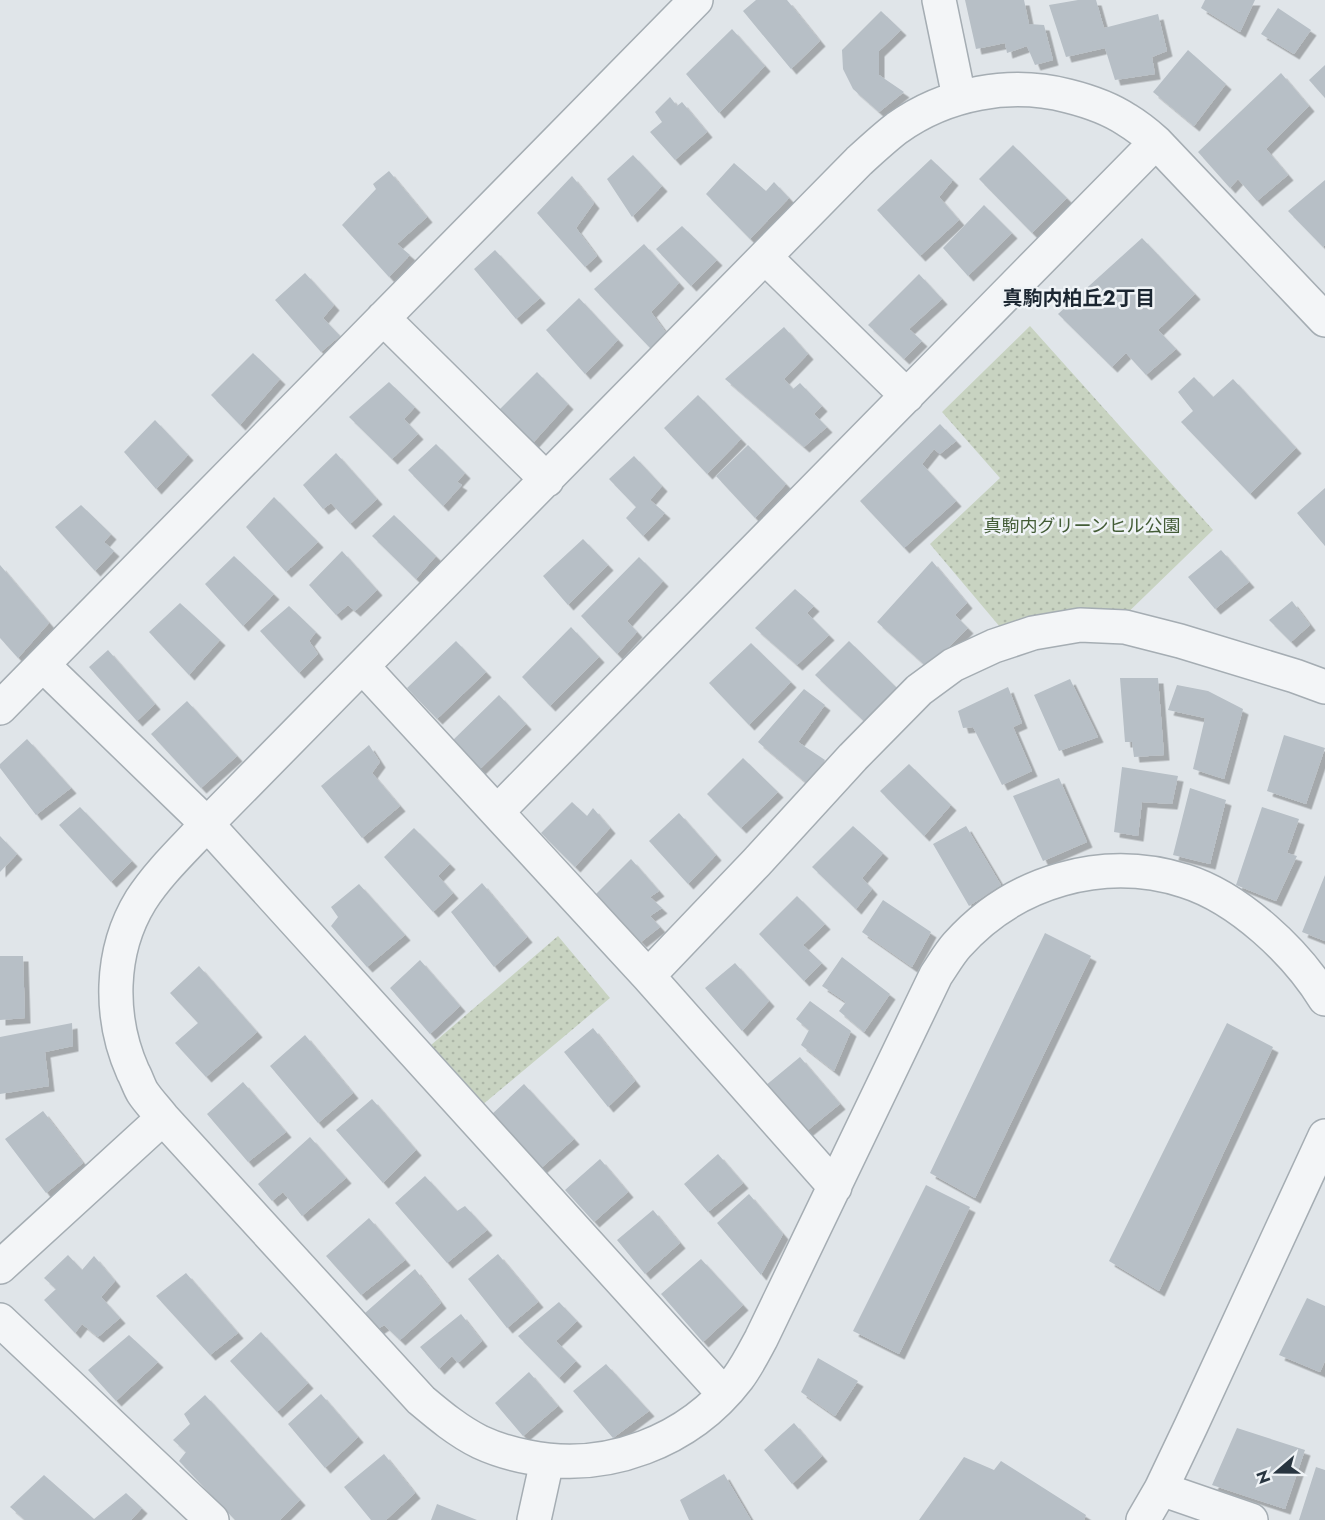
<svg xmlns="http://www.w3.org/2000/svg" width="1325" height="1520" viewBox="0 0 1325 1520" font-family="Jost,'Noto Sans JP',sans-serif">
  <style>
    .park { fill: url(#park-dots) }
    .building { fill: #b7bfc6; filter: url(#shadow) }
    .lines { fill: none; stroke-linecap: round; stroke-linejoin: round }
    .minor-casing { stroke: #a5adb3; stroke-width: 36 }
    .minor { stroke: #f3f5f7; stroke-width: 33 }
    .labels { text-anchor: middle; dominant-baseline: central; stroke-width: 5; stroke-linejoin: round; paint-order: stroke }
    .park-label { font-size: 18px; fill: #435c36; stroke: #eff3f6 }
    .neighbourhood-label { font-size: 20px; font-weight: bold; fill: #1b2631; stroke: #eff3f6 }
  </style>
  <defs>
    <pattern id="park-dots" width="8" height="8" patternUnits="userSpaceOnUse" patternTransform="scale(1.5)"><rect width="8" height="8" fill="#c8d3c1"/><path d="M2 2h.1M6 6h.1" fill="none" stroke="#acb6a7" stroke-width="1.8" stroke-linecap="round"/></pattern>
    <filter id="shadow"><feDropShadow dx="5.5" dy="5.5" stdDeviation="0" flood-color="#0004"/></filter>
  </defs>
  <rect width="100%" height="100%" fill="#e0e5e9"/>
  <path class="park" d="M1030 326 1213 530 1115 625 1011 640 930 544 1000 478 942 412Z
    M558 936 610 998 475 1111 424 1051Z"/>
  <path class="building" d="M756 0H787L820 41 791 69 743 11Z
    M965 0H1024L1029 24 1044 25 1053 60 1035 65 1027 46 1007 53 1005 43 976 49Z
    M1078 0H1096L1104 28 1158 14 1167 51 1152 57 1155 74 1115 80 1105 48 1066 57 1049 5Z
    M1205 0H1255L1240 32 1201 8Z
    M1278 8 1311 30 1294 54 1261 34Z
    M881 11 901 30 879 51V75L904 92 879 112 853 89 843 69 842 50Z
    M732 29 765 66 719 113 686 74Z
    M1188 50 1226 84 1194 126 1153 92Z
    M1325 65V98L1309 80Z
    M1281 73 1309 106 1266 149 1288 175 1257 201 1238 179 1230 188 1198 152Z
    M670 97 677 106 682 102 707 132 675 160 650 132 662 122 655 112Z
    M1013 145 1067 198 1032 233 979 179Z
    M633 155 662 186 632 217 607 179Z
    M931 159 953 180 939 197 959 220 920 256 877 210Z
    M734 163 766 191 774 182 789 198 750 239 706 194Z
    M389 171 427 217 397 244 410 255 389 277 342 225 376 189 373 184Z
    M572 176 594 203 576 228 597 256 585 267 537 213Z
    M1325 180V245L1323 247 1288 211Z
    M984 205 1012 233 968 276 943 248Z
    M682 226 717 260 691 286 656 249Z
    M1142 238 1195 294 1158 330 1176 349 1146 375 1126 353 1112 367 1058 314Z
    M644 244 679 283 651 312 667 334 653 351 594 289Z
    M495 250 540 298 516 319 474 269Z
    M305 273 334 305 323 318 340 336 321 352 275 300Z
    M919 274 942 299 909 329 922 341 904 359 868 325Z
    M579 298 618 340 585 374 546 330Z
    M784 327 808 354 784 379 793 389 800 383 822 406 814 414 827 427 804 447 725 379Z
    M253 353 280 379 240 425 211 395Z
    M537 372 568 404 531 445 497 412Z
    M1194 377 1213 397 1233 379 1296 448 1250 494 1181 422 1193 411 1178 392Z
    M389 382 415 407 404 419 418 434 392 459 349 417Z
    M698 395 741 439 707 474 664 428Z
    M155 420 188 455 156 489 124 452Z
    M940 424 956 441 940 454 934 449 922 464 956 501 904 548 860 501Z
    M436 444 465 473 457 482 462 485 443 506 408 470Z
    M748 445 786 484 755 518 716 476Z
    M336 453 377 499 350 524 331 503 323 509 303 485Z
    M634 456 662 486 650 500 665 513 643 536 626 518 636 507 609 479Z
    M1325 488V546L1297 513Z
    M274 497 318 542 286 572 246 527Z
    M81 505 111 534 104 542 114 551 95 571 55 527Z
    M394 515 436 556 416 579 372 536Z
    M583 539 608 565 568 605 543 576Z
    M1221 550 1249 582 1215 609 1188 577Z
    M342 551 377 590 355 611 348 605 336 615 309 585Z
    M234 556 274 594 243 626 205 584Z
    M639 557 663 581 627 621 637 632 617 654 581 616Z
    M932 561 967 603 955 615 968 628 928 668 877 622Z
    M0 565 49 623 18 658 0 638Z
    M795 589 814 606 807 613 829 635 797 665 755 628Z
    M1292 601 1310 625 1291 642 1269 620Z
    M180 603 220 640 189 675 149 632Z
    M289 606 316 632 309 641 318 654 299 673 260 631Z
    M571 627 599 657 550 706 522 677Z
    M456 641 486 672 437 719 407 688Z
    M849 641 899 690 867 724 815 675Z
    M751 643 791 682 749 725 709 683Z
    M108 650 155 704 137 721 89 667Z
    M1120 678H1158L1164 755 1134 757 1132 742H1125Z
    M1070 679 1098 737 1059 751 1034 695Z
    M1177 685 1208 691 1243 709 1224 779 1193 769 1205 718 1168 710Z
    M1008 687 1022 723 1013 727 1032 771 1002 785 973 727 963 728 958 711Z
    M804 689 825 705 798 742 825 760 810 786 758 742Z
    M499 695 526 724 477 772 449 744Z
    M187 701 237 756 201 788 151 734Z
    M1284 735 1325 748 1306 804 1267 791Z
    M27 739 71 788 36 815 0 768V764Z
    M369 745 380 762 372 773 400 806 362 838 321 786Z
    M743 758 778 792 741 828 707 794Z
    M909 764 951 805 924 836 880 791Z
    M1122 767 1178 776 1172 804 1142 802 1138 836 1114 832Z
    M1059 778 1087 842 1043 861 1013 796Z
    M1190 788 1226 800 1210 864 1173 855Z
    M572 802 587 816 593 808 610 828 575 867 541 833Z
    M80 807 132 861 111 882 59 825Z
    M1262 807 1299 819 1287 853 1297 856 1276 901 1236 885Z
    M679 813 716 855 688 884 649 841Z
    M853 826 883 853 862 878 872 889 856 909 812 867Z
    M966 826 1001 885 969 906 933 844Z
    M414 828 450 864 438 876 453 893 433 912 384 857Z
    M0 836 17 854 0 872Z
    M631 859 659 891 650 897 662 908 650 916 660 927 641 942 595 895Z
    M1325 875V941L1302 932Z
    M482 883 527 937 494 967 451 912Z
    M359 884 405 935 367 967 331 926 338 917 331 907Z
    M797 896 825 924 803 945 822 963 804 981 759 934Z
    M883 900 931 932 912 967 862 932Z
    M1045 933 1091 956 975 1198 930 1173Z
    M0 956H23L25 1018 0 1020Z
    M842 957 890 994 864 1032 839 1011 846 1002 822 986Z
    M420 960 460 1006 430 1034 390 988Z
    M735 963 769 1001 742 1031 705 988Z
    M199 966 257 1032 206 1077 175 1043 198 1023 170 993Z
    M810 1001 851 1031 834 1071 801 1045 809 1030 796 1019Z
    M72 1023 73 1046 45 1052 49 1086 0 1094V1037Z
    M1227 1023 1273 1047 1159 1291 1109 1261Z
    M593 1028 635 1081 608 1107 564 1052Z
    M305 1035 353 1093 318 1123 270 1066Z
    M800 1057 840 1104 803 1134 765 1086Z
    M243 1082 286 1132 248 1162 207 1114Z
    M524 1084 574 1139 540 1169 491 1115Z
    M372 1099 416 1150 383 1183 336 1130Z
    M43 1111 83 1163 46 1193 5 1139Z
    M310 1137 346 1178 302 1216 283 1192 272 1201 258 1184Z
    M718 1154 743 1183 708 1212 684 1184Z
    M600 1159 628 1192 594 1222 565 1190Z
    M425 1176 457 1211 465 1206 487 1230 447 1263 395 1203Z
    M926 1185 970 1207 899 1354 853 1331Z
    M749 1194 783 1234 761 1275 717 1223Z
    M653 1210 680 1243 645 1274 617 1240Z
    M369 1218 405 1260 361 1295 326 1256Z
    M498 1254 538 1302 507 1328 468 1279Z
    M68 1255 82 1270 94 1256 115 1281 101 1297 120 1318 98 1337 82 1324 75 1333 44 1300 56 1289 44 1278Z
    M701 1259 743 1305 703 1342 661 1294Z
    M415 1269 441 1303 400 1340 384 1325 378 1329 365 1313Z
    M186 1273 238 1333 210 1355 156 1296Z
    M1307 1298 1325 1306V1361L1320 1372 1279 1355Z
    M559 1302 577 1321 556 1341 576 1361 559 1378 518 1336Z
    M461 1314 482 1341 458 1363 452 1356 439 1369 420 1347Z
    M261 1332 308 1383 277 1412 230 1361Z
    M129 1335 158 1362 116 1401 88 1370Z
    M818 1358 858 1381 835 1416 801 1392Z
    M606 1364 649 1411 613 1438 573 1391Z
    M529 1372 558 1406 523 1436 495 1403Z
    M321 1394 358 1437 325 1468 288 1424Z
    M205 1395 300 1500 280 1520H235L179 1461 186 1452 173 1440 190 1424 184 1414Z
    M794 1423 822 1456 792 1484 764 1450Z
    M1237 1428 1305 1450 1285 1509 1212 1485Z
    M384 1454 415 1493 386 1520H371L344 1487Z
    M964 1457 994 1470 1001 1461 1086 1515 1084 1520H919Z
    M1316 1467 1325 1470V1520H1299Z
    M724 1474 751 1520H689L680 1500Z
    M44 1475 94 1519 126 1493 142 1508 131 1520H25L10 1507Z
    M437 1504 477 1520H431Z"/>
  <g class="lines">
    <g class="minor-casing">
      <path id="minor" d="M939 0 959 97
        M765 257 907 396
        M383 318 547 480
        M1325 320 1156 142C1147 134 1137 126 1127 120 1109 108 1088 101 1068 96 1010 81 946 93 897 128 884 138 871 150 859 161L207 824C184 849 159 872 141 900 109 952 109 1018 133 1072 137 1079 139 1087 143 1093 149 1102 157 1110 163 1118L421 1400C440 1416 458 1431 480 1442 495 1449 512 1454 528 1457 606 1473 689 1442 738 1378 747 1366 754 1352 761 1339L936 975C943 965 949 954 957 945 1014 881 1103 855 1185 881 1239 898 1296 952 1325 999
        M43 665 207 824 724 1394
        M363 667 648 976 835 1187
        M0 708 696 0
        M497 812 1156 142
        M648 976 756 863 853 757 919 690 953 665 994 646 1033 633 1080 625 1125 627 1180 641 1295 676 1325 687
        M0 1267 163 1118
        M0 1320 212 1520
        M1161 1489 1251 1520
        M534 1520 547 1461
        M1143 1520 1161 1489 1191 1426 1325 1136"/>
    </g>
    <use href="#minor" class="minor"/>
  </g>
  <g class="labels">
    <g class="park-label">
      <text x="1082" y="526">真駒内グリーンヒル公園</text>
    </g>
    <g class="neighbourhood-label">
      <text x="1079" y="298">真駒内柏丘2丁目</text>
    </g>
  </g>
  <g transform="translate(1277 1472) rotate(250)" stroke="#eff3f6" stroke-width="4.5" paint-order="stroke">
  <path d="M0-4.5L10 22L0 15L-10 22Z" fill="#283540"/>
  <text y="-9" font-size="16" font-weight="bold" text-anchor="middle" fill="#283540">N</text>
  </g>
</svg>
